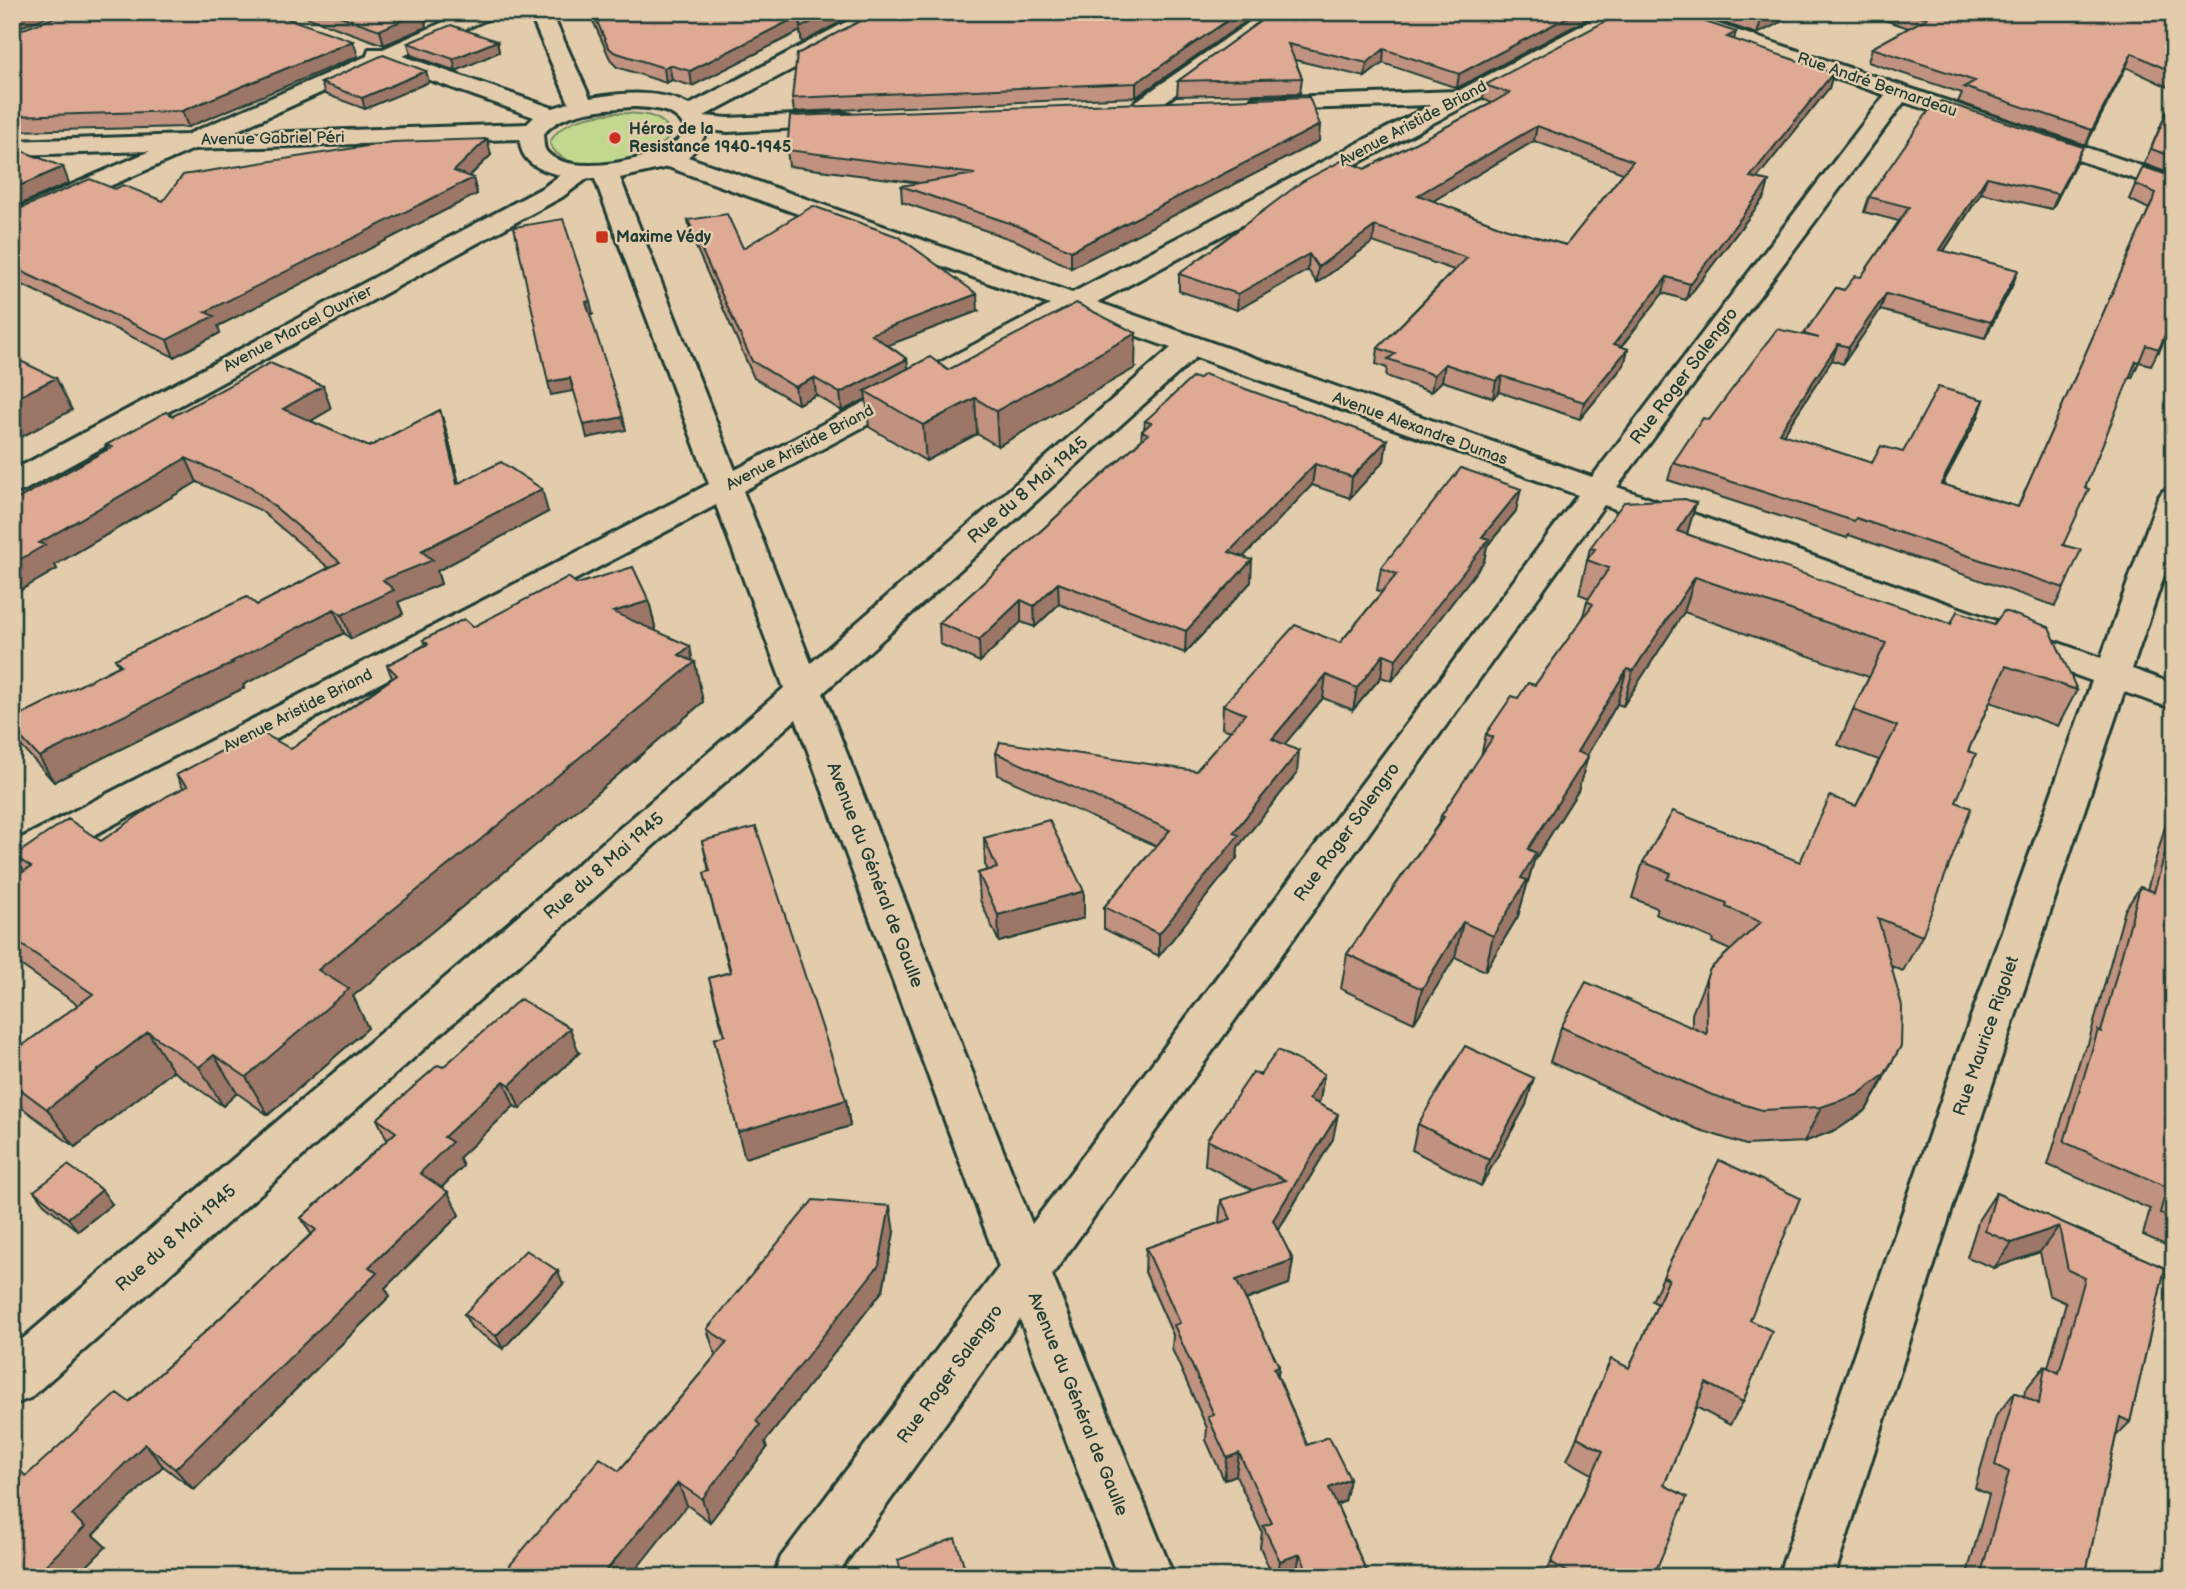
<svg xmlns="http://www.w3.org/2000/svg" width="2186" height="1589" viewBox="0 0 2186 1589" font-family="'Balsamiq Sans',sans-serif">
  <style>
    .green { fill: #c2d88e; stroke: #708a61; stroke-width: 2 }
    .lines { fill: none; stroke-linecap: round; stroke-linejoin: round }
    .minor-casing { stroke: #1f3d34; stroke-width: 6 }
    .minor { fill: #e3ccac; fill-rule: evenodd }
    .wall { fill: #c0927f; stroke: #1f3d34; stroke-width: 2; fill-rule: evenodd }
    .shaded-wall { fill: #9c7768; stroke: #1f3d34; stroke-width: 2 }
    .building { fill: #dfaa94; stroke: #1f3d34; stroke-width: 2; fill-rule: evenodd }
    .poi-dot { fill: #c8321e; stroke: #e3ccac; stroke-width: 2.5 }
    .labels { text-anchor: middle; dominant-baseline: central; stroke-width: 5; stroke-linejoin: round; paint-order: stroke }
    .far-street-label { font-size: 16px; fill: #1f3d34; stroke: #e3ccac }
    .far-poi-label { font-size: 16px; font-weight: bold; fill: #1f3d34; stroke: #e3ccac; text-anchor: start }
    .street-label { font-size: 18px; fill: #1f3d34; stroke: #e3ccac }
  </style>
  <rect width="100%" height="100%" fill="#e3ccac"/>
  <filter id="ink" filterUnits="userSpaceOnUse"><feTurbulence type="fractalNoise" baseFrequency=".0143" numOctaves="2"/><feDisplacementMap in="SourceGraphic" scale="14" xChannelSelector="R" yChannelSelector="G"/><feConvolveMatrix kernelMatrix="1 2 1 2 8 2 1 2 1" color-interpolation-filters="sRGB"/></filter>
  <g filter="url(#ink)">
    <path class="green" d="M615 113C634 113 667 112 670 136 651 164 562 181 550 142 562 119 592 115 615 113Z"/>
    <g class="lines">
      <g class="minor-casing">
        <path id="minor" d="M466 12H494L492 17 403 56 553 108 569 103 529 12H551L590 98C623 93 658 89 689 105L865 12H892L890 17 704 116 728 118 843 113 851 115 855 120 851 125 728 132 707 130 700 145 688 157 1072 293 1431 105 1260 110 1252 108 1248 103 1252 98 1458 91 1607 12H1634L1632 17 1097 302 1592 477 1885 95 1652 17 1650 12H1682L2174 177V192L1904 102 1617 487 2101 658 2158 498 2163 491 2174 488V546L2132 669 2174 684V709L2124 692 1985 1106 1834 1577H1778L1939 1106 2092 681 1604 505 1052 1275 1174 1577H1118L1020 1319 835 1577H773L781 1557 999 1267 796 719 30 1398 12 1405V1348L784 688 716 505 26 871 12 876V843L709 484 595 179 588 178 562 197 23 491 12 493V471L544 187 560 175C540 170 520 163 520 139L194 149 12 229V211L150 151 12 155V141L186 135 367 56 369 49H383ZM385 64 534 117 527 124 229 134ZM633 107C651 108 674 108 684 126L681 137C660 160 567 179 546 151 543 147 544 140 543 135 561 110 606 109 633 107ZM668 167 1050 305 735 470 620 178ZM1075 314 1171 348 811 663 743 491ZM1196 357 1578 495 1032 1224 823 693Z
          M1264 12H1288L1151 112H1135L1131 107 1135 102Z"/>
      </g>
      <use href="#minor" class="minor"/>
    </g>
    <path class="wall" d="M292 12H445L425 21 426 27 384 45Z
      M589 12H859L802 43 800 31 692 86 672 80 666 83 617 67 611 61Z
      M877 12H1260L1136 97 794 112 792 98Z
      M1273 12H1601L1457 88 1383 63 1365 77 1295 60 1302 78 1300 93 1177 96 1178 81Z
      M1691 12H1801L1757 34Z
      M1860 12H2153L2174 18V90L2126 67 2086 145 1958 102 1962 93 1868 62 1872 48 1909 28Z
      M2162 12H2174V16Z
      M12 33 358 56 188 127 12 131Z
      M1734 40 1833 73 1829 88 1757 178 1765 196 1686 300 1663 293 1621 347 1628 349 1624 365 1580 419 1499 392 1493 398 1442 381 1431 392 1386 376 1387 368 1376 364 1378 348 1454 270 1373 242 1317 283 1308 270 1237 310 1179 291V274L1365 169 1492 103 1483 99 1485 85ZM1534 141 1623 173 1566 245 1504 228 1433 201Z
      M497 41 499 52 456 71 411 55 408 43Z
      M429 82 365 109 325 94 321 83Z
      M2174 95V175L2144 164Z
      M487 139 491 155 469 177 473 178 477 194 218 326 220 333 174 357 12 280V212L115 189 163 201Z
      M1319 141 1071 268 1019 242 902 202 901 186 920 183 789 166 787 150Z
      M2076 162 2052 209 1981 193 1944 251 2018 270 2012 286 1985 338 1880 310 1843 364 1832 360 1783 435 1872 463 1903 452 1984 400 1978 417 1942 484 2018 507 2149 209 2129 199 2143 167 2174 177 2167 335 2159 352 2158 351 2151 365 2139 362 2132 378 2129 377 2085 488 2063 545 2064 588 2055 606 1849 535 1847 538 1668 480 1673 463 1709 420 1804 335 1836 288 1844 290 1861 277 1899 221 1864 212 1869 197Z
      M688 220 743 248 978 311 888 345 907 359 908 369 948 370 1135 368 998 446 977 434 926 461 869 427 866 399 842 411 816 395 798 404 754 378 691 236Z
      M1198 379 1387 440 1384 461 1350 498 1312 485 1243 557 1251 582 1185 653 1059 604 1035 627 1021 622 980 662 940 644 939 623 1141 440 1142 431 1144 429 1145 421Z
      M323 386 331 409 311 421 369 447 440 410 447 433 459 483 548 512 437 571 441 584 398 602 403 614 351 639 344 633 243 685 244 688 54 782 21 746 12 732V719L119 666 115 659 257 605 329 568 260 510 197 482 55 565 57 569 12 595V502L108 449 106 445 173 416Z
      M1696 503 1687 534 2077 690 2058 726 1990 702 1968 751 1922 936 1903 971 1891 966 1883 1081 1866 1110 1838 1129 1804 1142 1746 1145 1697 1129 1550 1062 1561 1027 1692 1028V1014L1710 969 1730 950 1712 942 1713 939 1655 914 1657 908 1632 898 1643 862H1800L1856 806 1879 760 1838 745 1853 710 1869 677 1684 612 1623 706 1617 704 1587 755 1588 756 1578 791 1534 861 1518 916 1485 971 1455 957 1414 1023 1341 989 1347 954 1439 823 1441 816 1481 756 1486 734 1518 698 1535 685 1582 620 1587 601 1589 598 1579 594 1590 548Z
      M1516 511 1487 546 1484 561 1392 681 1381 677 1353 710 1323 698 1284 744 1297 773 1238 847 1237 858 1159 956 1104 929V907L1156 846 998 775 996 753 1196 771 1231 731 1222 728 1223 705 1340 643 1382 592 1377 590 1381 568Z
      M577 584 649 601 656 631 693 662 703 702 495 880 353 996 368 1028 268 1115 237 1093 223 1106 173 1071 75 1147 21 1107 12 1096V1053L78 1005 12 959V879L24 871 14 856 101 841 183 788 176 775 291 749 392 678 387 665 425 645 423 640 473 627Z
      M2174 775V795L2168 793Z
      M2174 795V1249L2143 1235 2150 1209 2048 1165 2082 1053 2088 1044 2125 910 2140 887 2147 890Z
      M984 838 1084 891V918L999 942 980 900 978 873 988 870 985 865Z
      M702 841 846 1100 850 1126 745 1158 714 1039 724 1036 709 978 730 972 704 873 709 871Z
      M579 1053 520 1109 514 1106 459 1158 463 1166 442 1187 459 1215 385 1288 390 1296 194 1490 163 1466 93 1535 106 1547 26 1476 129 1402 311 1234 301 1218 387 1140 377 1119 443 1067Z
      M1324 1074 1320 1100 1317 1104 1333 1139 1278 1231 1293 1260 1289 1284 1246 1300 1279 1366 1278 1376 1307 1445 1350 1479 1345 1501 1337 1505 1369 1577H1296V1575L1291 1577H1273L1260 1547 1262 1532 1236 1475 1224 1480 1206 1440 1207 1428 1172 1349 1173 1335 1145 1272 1146 1248 1219 1223 1221 1200 1253 1190 1205 1165 1207 1140 1260 1075Z
      M1526 1105 1481 1186 1412 1150 1418 1124Z
      M34 1191 112 1204 78 1231 44 1204Z
      M1996 1193 2165 1268 2130 1422 2116 1436 2085 1577H1966L1989 1495 1975 1488 1996 1416 2015 1392 2024 1397 2025 1390 2045 1366 2048 1367 2066 1303 2049 1295 2040 1252 1994 1268 1967 1257 1979 1219Z
      M894 1232 883 1290 765 1442 767 1448 710 1522 687 1505 619 1471 716 1355 715 1354 707 1329Z
      M1663 1277 1750 1320 1743 1402 1730 1425 1696 1407 1664 1485 1653 1577H1544L1592 1474 1567 1460 1611 1359 1629 1368 1658 1304 1652 1301Z
      M563 1284 503 1349 471 1327 464 1314Z"/>
    <path class="shaded-wall" d="M15 12H60L12 30V13Z
      M415 12H445L425 21 426 27 384 45 380 30Z
      M831 12H859L802 43 800 31 692 86 690 71 801 15Z
      M1240 12H1260L1136 97V83Z
      M1577 12H1601L1457 88 1459 74Z
      M1777 12H1801L1757 34 1761 20Z
      M1736 32 1732 47 1727 37Z
      M353 41 358 56 188 127 182 111Z
      M497 41 499 52 456 71 453 59Z
      M1384 49 1383 63 1365 77 1367 63Z
      M2132 53 2126 67 2086 145 2092 130Z
      M669 65 672 80 666 83 664 68Z
      M426 71 429 82 365 109 362 98Z
      M1833 73 1829 88 1746 192 1750 177Z
      M1320 125 1319 141 1071 268V251Z
      M1537 126 1534 141 1416 211 1418 195Z
      M487 139 491 155 461 184 473 178 477 194 218 326 220 333 174 357 167 340 205 312 454 171Z
      M2083 147 2076 162 2052 209 2058 194Z
      M63 167 69 183 12 208V189Z
      M1987 177 1981 193 1934 266 1940 250Z
      M1769 181 1765 196 1686 300 1690 284Z
      M1375 226 1373 242 1317 283 1318 267Z
      M1309 254 1308 270 1237 310 1238 294Z
      M2018 270 2012 286 1985 338 1991 322Z
      M1667 277 1663 293 1610 361 1614 344Z
      M977 294 978 311 873 351 871 334Z
      M1886 294 1880 310 1843 364 1849 347Z
      M590 301 593 314H589L586 302Z
      M1136 333 1135 368 998 446 996 411Z
      M1838 344 1832 360 1773 450 1779 433Z
      M1628 349 1624 365 1580 419 1584 402Z
      M907 359 909 376 865 391 866 399 842 411 840 393Z
      M1445 364 1442 381 1431 392 1434 375Z
      M1502 376 1499 392 1493 398 1496 381Z
      M56 378 72 410 12 442V400Z
      M570 378 573 391 551 395 548 382Z
      M814 378 816 395 798 404 795 387Z
      M323 386 331 409 292 432 283 409Z
      M975 398 977 434 926 461 923 425Z
      M1984 400 1978 417 1934 501 1941 484Z
      M440 410 447 433 464 507 457 484Z
      M623 417 626 430 587 438 584 425Z
      M1387 440 1384 461 1350 498 1352 477Z
      M186 458 197 482 55 565 57 569 12 595V564L39 543Z
      M1315 464 1312 485 1228 573 1229 552Z
      M542 489 548 512 437 571 441 584 398 602 403 614 351 639 342 615 383 580 421 551Z
      M1521 489 1516 511 1487 546 1484 561 1392 681 1396 659 1482 537Z
      M1696 503 1686 537 1677 531Z
      M1252 560 1251 582 1185 653 1186 631Z
      M1695 577 1684 612 1623 706 1633 671Z
      M1058 583 1059 604 1035 627 1034 606Z
      M1021 600V622L980 662 979 640Z
      M649 601 658 640 613 612Z
      M334 609 344 633 243 685 244 688 54 782 39 757Z
      M690 646 693 663 695 662 703 702 495 880 353 996 368 1028 268 1115 246 1077 318 970Z
      M1384 654 1381 677 1353 710 1357 688Z
      M1627 669 1617 704 1568 787 1577 752Z
      M1326 675 1323 698 1270 762 1272 739Z
      M1299 751 1297 773 1238 847 1237 858 1159 956V934L1233 833Z
      M1588 756 1578 791 1534 861 1518 916 1485 971 1493 936 1528 849Z
      M1084 891V918L999 942 998 915Z
      M1463 922 1455 957 1414 1023 1422 989Z
      M570 1028 579 1053 520 1109 510 1085Z
      M148 1032 173 1071 75 1147 47 1109Z
      M1901 1046 1866 1110 1838 1129 1804 1142 1821 1107Z
      M214 1055 237 1093 223 1106 199 1067Z
      M1324 1074 1320 1100 1305 1125 1309 1099Z
      M1534 1078 1526 1105 1481 1186 1489 1160Z
      M504 1081 514 1106 459 1158 463 1166 432 1197 420 1173 444 1137Z
      M846 1100 850 1126 745 1158 738 1132Z
      M1338 1114 1333 1139 1269 1245 1273 1220Z
      M102 1190 112 1204 78 1231 68 1218Z
      M448 1192 459 1215 385 1288 390 1296 194 1490 175 1469 369 1267Z
      M890 1206 894 1232 883 1290 765 1442 767 1448 710 1522 702 1499 756 1421Z
      M2059 1226 2040 1252 1994 1268 2012 1243Z
      M1293 1260 1289 1284 1233 1304 1236 1280Z
      M558 1271 563 1284 503 1349 496 1336Z
      M1279 1366 1276 1389 1274 1368Z
      M145 1444 163 1466 93 1535 106 1547 76 1577H33L72 1515Z
      M1239 1453 1236 1475 1224 1480 1227 1458Z
      M1350 1479 1345 1501 1324 1510 1329 1488Z
      M678 1483 687 1505 630 1577H601Z
      M1300 1554 1296 1575 1291 1577H1277L1280 1561Z"/>
    <path class="building" d="M70 12H269L353 41 182 111 12 116V33Z
      M328 12H422L380 30Z
      M593 12H831L800 28 801 15 690 71 669 65 664 68 614 52 608 47Z
      M877 12H1240L1136 83 792 98 797 54Z
      M1273 12H1577L1459 74 1384 49 1367 63 1288 44 1302 78 1178 81Z
      M1623 12H1675L1736 32 1727 37 1833 73 1750 177 1769 181 1690 284 1667 277 1614 344 1628 349 1584 402 1502 376 1496 381 1445 364 1434 375 1388 359 1395 354 1378 348 1467 258 1375 226 1318 267 1309 254 1238 294 1179 274 1303 181 1343 160 1365 169 1490 104 1509 93 1485 85ZM1537 126 1633 161 1566 245 1504 228 1418 195Z
      M1737 12H1777L1761 20Z
      M1909 12H2153L2174 18V73L2132 53 2092 130 1964 87 1975 81 1872 48 1927 18Z
      M451 25 497 41 453 59 408 43Z
      M383 55 426 71 362 98 321 83Z
      M2174 95V157L2151 149Z
      M1309 97 1320 125 1071 251 1018 226 901 186 975 174 787 150 790 116Z
      M1941 101 2083 147 2058 194 1987 177 1940 250 2018 270 1991 322 1886 294 1849 347 1838 344 1779 433 1872 463 1881 446 1903 452 1938 387 1984 400 1941 484 2018 507 2156 193 2135 184 2143 167 2174 177V318L2167 335H2165L2159 349 2146 345 2139 362 2136 361 2085 488 2089 489 2063 545 2081 550 2064 588 1856 518 1854 521 1673 463 1703 418 1709 420 1777 329 1819 338 1804 334 1836 288 1844 290 1855 276 1861 277 1909 207 1869 197 1932 106Z
      M487 139 454 171 473 178 205 312 214 316 167 340 12 267V212L90 179 115 189 123 185 163 201 183 175 393 142Z
      M12 147 63 167 12 189Z
      M813 206 899 237 977 294 871 334 907 359 840 393 814 378 795 387 752 361 688 220 727 214 743 248Z
      M563 219 590 301 586 302 623 417 584 425 570 378 548 382 514 227Z
      M1076 303 1136 333 996 411 975 398 923 425 865 391 930 357 948 370Z
      M12 357 56 378 12 400Z
      M270 363 323 386 283 409 369 447 440 410 457 484 501 462 542 489 421 551 433 560 383 580 394 590 342 615 334 609 231 662 233 663 39 757 12 728V719L121 665 115 659 247 597 257 605 340 562 250 486 186 458 39 543 45 545 12 564V502L112 447 106 445 166 412 173 416Z
      M1204 374 1387 440 1352 477 1315 464 1229 552 1252 560 1186 631 1058 583 1034 606 1021 600 979 640 939 623 1148 434 1142 431 1151 423 1145 421 1193 377 1198 379Z
      M1461 468 1521 489 1482 537 1489 539 1396 659 1384 654 1357 688 1326 675 1272 739 1299 751 1233 833 1239 835 1159 934 1104 907 1170 830 996 753 1000 742 1196 771 1245 714 1223 705 1295 625 1340 643 1397 574 1381 568Z
      M1685 499 1696 503 1677 531 1951 624 1957 611 1994 624 2004 611 2049 627 2077 690 2006 666 1968 751 1976 754 1956 802 1971 808 1922 936 1878 918 1902 1006 1901 1046 1884 1075 1857 1095 1821 1107 1762 1110 1712 1095 1561 1027 1586 982 1707 1034 1706 979 1710 969 1761 922 1726 907 1727 903 1667 879 1671 873 1643 862 1673 811 1800 862 1830 796 1856 806 1897 726 1853 710 1886 643 1695 577 1633 671 1627 669 1577 752 1588 756 1528 849 1536 853 1521 878 1527 880 1493 936 1463 922 1422 989 1347 954 1444 817 1441 816 1493 737 1486 734 1512 696 1518 698 1528 683 1535 685 1593 604 1587 601 1609 568 1587 560 1595 549 1590 548 1624 502Z
      M633 567 649 601 613 612 690 646 679 655 695 662 480 840 318 970 349 989 246 1077 214 1055 199 1067 148 1032 47 1109 12 1083V1053L93 994 12 938V879L31 867 14 856 68 819 101 841 167 796 188 786 176 775 259 731 291 749 397 675 387 665 428 644 423 640 464 619 473 627 568 577 577 584Z
      M1049 820 1084 891 998 915 978 873 997 868 984 838Z
      M2174 823V1219L2160 1213 2167 1187 2064 1142 2098 1030 2101 1032 2140 887 2154 892Z
      M756 827 846 1100 738 1132 714 1039 725 1035 709 978 731 972 704 873 710 871 702 841Z
      M520 999 570 1028 510 1085 504 1081 444 1137 452 1142 420 1173 448 1192 369 1267 377 1273 175 1469 145 1444 72 1515 85 1527 33 1577H12V1476L19 1470 26 1476 117 1393 129 1402 316 1230 301 1218 396 1132 377 1119 438 1065 443 1067Z
      M1465 1046 1534 1078 1489 1160 1418 1124Z
      M1278 1050 1324 1074 1309 1099 1338 1114 1273 1220 1293 1260 1236 1280 1279 1366 1274 1368 1307 1445 1329 1437 1350 1479 1329 1488 1369 1577H1310L1300 1554 1280 1561 1263 1526 1272 1523 1239 1453 1227 1458 1208 1417 1214 1415 1174 1325 1180 1323 1146 1248 1231 1219 1221 1200 1285 1180 1207 1140 1253 1072 1260 1075Z
      M1719 1160 1800 1198 1750 1320 1772 1331 1743 1402 1706 1383 1664 1485 1687 1497 1653 1577H1576L1551 1562 1603 1451 1577 1437 1611 1359 1629 1368 1669 1279 1663 1277Z
      M68 1165 102 1190 68 1218 34 1191Z
      M1996 1193 2165 1268 2130 1422 2120 1417 2085 1577H1980L2009 1472 1995 1465 2015 1392 2039 1404 2045 1366 2059 1373 2085 1278 2068 1270 2059 1226 2012 1243 1985 1231Z
      M813 1200 890 1206 879 1265 756 1421 760 1425 702 1499 678 1483 601 1577H500L600 1458 619 1471 727 1342 707 1329Z
      M526 1250 558 1271 496 1336 464 1314Z
      M955 1538 968 1577H903L898 1560Z"/>
  </g>
  <g class="poi-dot">
    <circle cx="615" cy="138" r="7"/>
    <rect x="595" y="230" width="14" height="14" rx="3.5"/>
  </g>
  <g class="labels">
    <g class="far-street-label">
      <text transform="translate(1877 85) rotate(19)">Rue André Bernardeau</text>
      <text transform="translate(1413 124) rotate(-28)">Avenue Aristide Briand</text>
      <text transform="translate(273 139) rotate(-1)">Avenue Gabriel Péri</text>
      <text transform="translate(298 329) rotate(-28)">Avenue Marcel Ouvrier</text>
      <text transform="translate(1420 429) rotate(20)">Avenue Alexandre Dumas</text>
      <text transform="translate(800 448) rotate(-28)">Avenue Aristide Briand</text>
      <text transform="translate(298 711) rotate(-27)">Avenue Aristide Briand</text>
    </g>
    <g class="far-poi-label">
      <text x="629" y="129">Héros de la<tspan x="629" dy="18">Resistance 1940-1945</tspan></text>
      <text x="616" y="237">Maxime Védy</text>
    </g>
    <g class="street-label">
      <text transform="translate(1684 376) rotate(-53)">Rue Roger Salengro</text>
      <text transform="translate(1028 490) rotate(-41)">Rue du 8 Mai 1945</text>
      <text transform="translate(1347 832) rotate(-54)">Rue Roger Salengro</text>
      <text transform="translate(604 866) rotate(-41)">Rue du 8 Mai 1945</text>
      <text transform="translate(875 875) rotate(69)">Avenue du Général de Gaulle</text>
      <text transform="translate(1986 1036) rotate(-71)">Rue Maurice Rigolet</text>
      <text transform="translate(176 1238) rotate(-41)">Rue du 8 Mai 1945</text>
      <text transform="translate(950 1374) rotate(-54)">Rue Roger Salengro</text>
      <text transform="translate(1078 1404) rotate(68)">Avenue du Général de Gaulle</text>
    </g>
  </g>
  <rect width="2186" height="1589" fill="none" stroke="#e3ccac" stroke-width="42"/>
  <rect x="21" y="21" width="2144" height="1547" fill="none" stroke="#1f3d34" stroke-width="2.5" filter="url(#ink)"/>
</svg>
